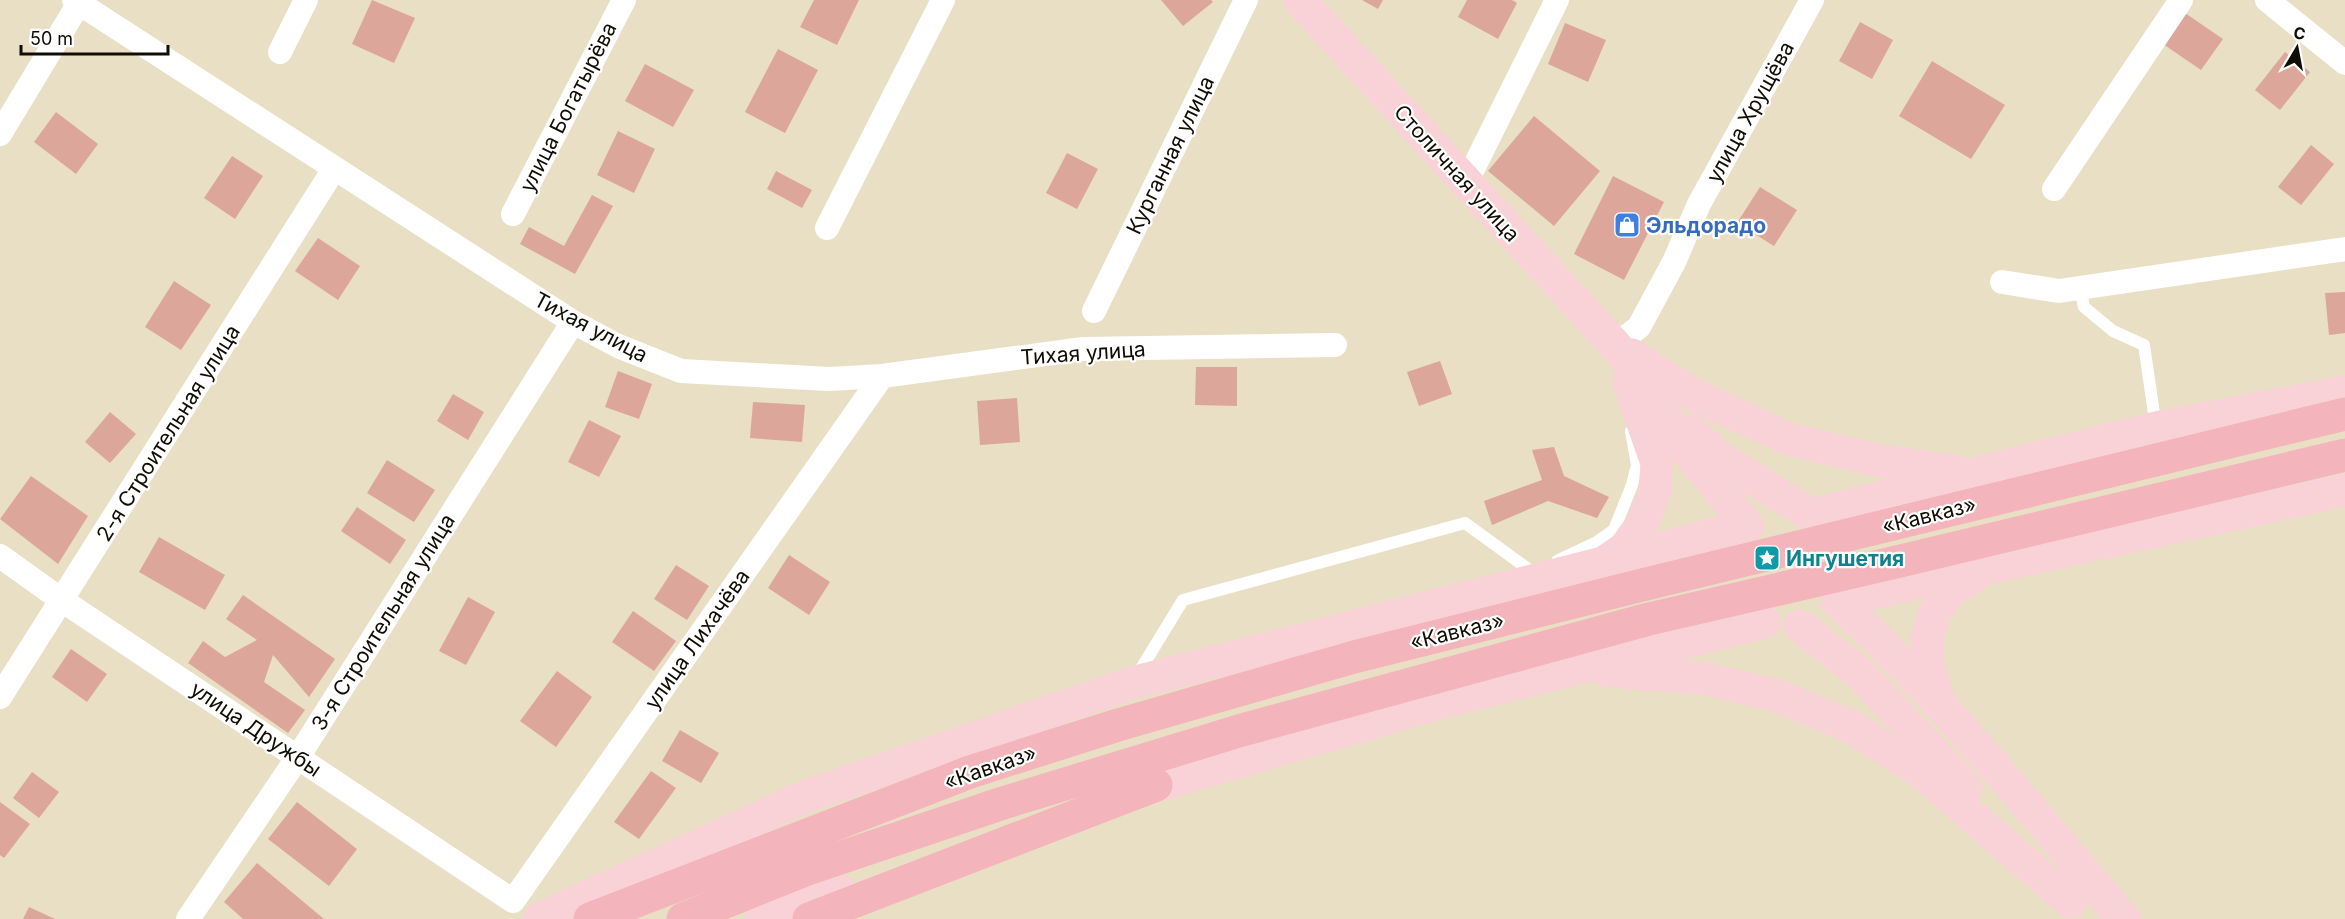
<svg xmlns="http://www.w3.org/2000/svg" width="2345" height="919" viewBox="0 0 2345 919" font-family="Inter,sans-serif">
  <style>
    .building { fill: #dda69b }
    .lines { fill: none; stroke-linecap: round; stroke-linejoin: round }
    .lane { stroke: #fff; stroke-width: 12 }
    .street { stroke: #fff; stroke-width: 24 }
    .primary { stroke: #f8d2d6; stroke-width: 33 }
    .highway { stroke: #f3b4bb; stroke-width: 33 }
    .labels { text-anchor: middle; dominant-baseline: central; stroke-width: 4.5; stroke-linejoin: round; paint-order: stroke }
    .street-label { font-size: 21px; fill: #100d04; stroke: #fff }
    .shop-label { font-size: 21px; font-weight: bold; fill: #366cbe; stroke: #fff; text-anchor: start }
    .culture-label { font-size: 21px; font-weight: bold; fill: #0d838f; stroke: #fff; text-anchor: start }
  </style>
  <rect width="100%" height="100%" fill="#e8dfc4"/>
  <path class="building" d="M372 0 415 18 394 63 352 44Z
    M814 0H859L837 45 800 27Z
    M1161 0H1211L1213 2 1183 26Z
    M1362 0H1383L1378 9Z
    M1467 0H1512L1517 3 1498 39 1458 17Z
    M2185 13 2223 39 2201 70 2163 44Z
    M1860 22 1893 40 1872 79 1839 61Z
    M1565 23 1606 40 1588 82 1548 64Z
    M778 49 818 70 785 133 745 112Z
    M2285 52 2310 72 2280 110 2255 90Z
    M1932 61 2005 105 1971 159 1899 116Z
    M645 64 694 90 673 127 625 101Z
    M56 112 98 144 76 174 34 142Z
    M1534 116 1600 171 1554 226 1488 171Z
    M618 131 655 149 634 193 597 175Z
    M2311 145 2334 164 2301 205 2278 187Z
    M1067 153 1098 169 1077 209 1046 193Z
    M232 156 263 176 235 219 204 198Z
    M776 171 812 190 802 208 767 189Z
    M1613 176 1664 202 1624 280 1574 254Z
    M1760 187 1797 210 1774 246 1737 223Z
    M592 195 613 206 575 274 520 244 529 227 564 246Z
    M318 238 360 266 338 300 295 271Z
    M174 281 211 305 181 350 145 327Z
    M2345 292V333L2329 335 2325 293Z
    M1440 361 1452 394 1419 406 1407 372Z
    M1196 367H1237V406L1195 405Z
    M618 371 652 384 639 419 605 407Z
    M453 394 484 412 468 440 437 421Z
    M1017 398 1020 442 980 445 977 401Z
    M753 402 805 405 802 442 750 438Z
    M110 412 136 434 110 463 85 442Z
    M589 420 621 436 599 477 568 462Z
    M1554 447 1564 476 1609 497 1597 518 1548 501 1492 525 1484 501 1542 480 1532 450Z
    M387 460 435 490 414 522 367 493Z
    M31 476 88 516 58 564 0 519Z
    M357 507 406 540 390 564 341 531Z
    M159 537 225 575 205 610 139 572Z
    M789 555 830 582 809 615 768 588Z
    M676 565 709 586 687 620 654 599Z
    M243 595 335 659 309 697 273 655 264 682 305 710 288 733 188 663 203 641 225 657 257 640 226 619Z
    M468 597 495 612 466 665 439 651Z
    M633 611 676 641 654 671 612 642Z
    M71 649 107 674 87 702 52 677Z
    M557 671 592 697 556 747 520 721Z
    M680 730 719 753 701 783 662 761Z
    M651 771 676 788 639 839 614 822Z
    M32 772 59 792 39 818 13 798Z
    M0 802 30 824 4 858 0 855Z
    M297 802 357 849 329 886 268 839Z
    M257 863 324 919H243L224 902Z
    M29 907 55 919H23Z"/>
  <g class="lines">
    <path class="lane" d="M2080 287 2084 307 2113 331 2144 345 2156 427
      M1557 561 1597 542 1614 530 1632 485 1637 465 1631 431
      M1136 677 1183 600 1465 523 1535 574"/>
    <path class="street" d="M74 0 573 322 618 346 681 371 829 379 882 376 1083 349 1335 345
      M2267 0 2345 63
      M280 52 306 0
      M0 134 79 3
      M1466 183 1557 0
      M2054 189 2181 0
      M513 214 624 0
      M827 228 943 0
      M2002 282 2059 291 2345 249
      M1094 311 1246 0
      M1615 345 1639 327 1674 262 1699 204 1812 0
      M0 556 63 601 513 901 882 376
      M0 697 334 169
      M188 919 298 757 573 322"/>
    <path class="primary" d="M1632 355 1694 395 1789 439 1877 460 1958 472
      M1692 431 1717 456 1812 515 2156 428 2345 392
      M1606 561 1625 548 1642 524 1655 491 1657 463 1629 383
      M1837 601 2345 490
      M1837 601C1943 697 2031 811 2124 919
      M1800 626 1861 674 1966 787
      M1609 671 1702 678 1778 696 1850 726 1919 770 2071 902
      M1940 702 1928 667 1927 638 1934 614 1951 590 1976 575
      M1129 794 1439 703 1765 622
      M539 919 804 797 1132 683 1748 526 1688 451 1639 375 1615 345 1300 0
      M761 919 842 892"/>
    <path class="highway" d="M590 919 970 772 1118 725 1354 657 1642 585 2345 414
      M683 919 810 868 1003 803 1242 730 1649 619 1892 563 2345 455
      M809 919 1156 785"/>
  </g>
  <defs>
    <g id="shop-square" transform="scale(1.35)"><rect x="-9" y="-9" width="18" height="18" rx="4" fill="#3f7fe0" stroke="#fff"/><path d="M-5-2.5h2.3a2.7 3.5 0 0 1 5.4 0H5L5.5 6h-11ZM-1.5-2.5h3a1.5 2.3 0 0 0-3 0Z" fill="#fff"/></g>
    <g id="sight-square" transform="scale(1.35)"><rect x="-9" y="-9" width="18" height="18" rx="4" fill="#0f9aa8" stroke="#fff"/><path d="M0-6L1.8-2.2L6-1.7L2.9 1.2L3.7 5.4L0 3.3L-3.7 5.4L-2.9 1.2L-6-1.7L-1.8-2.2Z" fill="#fff"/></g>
  </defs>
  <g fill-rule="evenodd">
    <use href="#shop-square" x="1627" y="225"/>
    <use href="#sight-square" x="1767" y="558"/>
  </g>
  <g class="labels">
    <g class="street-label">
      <text transform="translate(568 107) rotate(-63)">улица Богатырёва</text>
      <text transform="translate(1750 112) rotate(-61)">улица Хрущёва</text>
      <text transform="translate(1170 155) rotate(-64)">Курганная улица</text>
      <text transform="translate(1457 173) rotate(48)">Столичная улица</text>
      <text transform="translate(591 327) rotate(28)">Тихая улица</text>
      <text transform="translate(1083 353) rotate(-4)">Тихая улица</text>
      <text transform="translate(168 433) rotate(-58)">2-я Строительная улица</text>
      <text transform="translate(1929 515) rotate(-14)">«Кавказ»</text>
      <text transform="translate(383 622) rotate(-58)">3-я Строительная улица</text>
      <text transform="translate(1457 631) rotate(-14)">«Кавказ»</text>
      <text transform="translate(697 639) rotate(-55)">улица Лихачёва</text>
      <text transform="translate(256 729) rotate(34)">улица Дружбы</text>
      <text transform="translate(990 767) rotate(-19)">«Кавказ»</text>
    </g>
    <g class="shop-label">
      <text x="1646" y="225">Эльдорадо</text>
    </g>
    <g class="culture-label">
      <text x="1786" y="558">Ингушетия</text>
    </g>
  </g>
  <g transform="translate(2297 48) rotate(10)" stroke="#ffffff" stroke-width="4.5" paint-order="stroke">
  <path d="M0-4.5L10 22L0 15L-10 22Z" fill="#100d04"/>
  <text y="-9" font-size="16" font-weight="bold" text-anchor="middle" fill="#100d04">С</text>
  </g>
  <path d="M21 45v9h147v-9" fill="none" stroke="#100d04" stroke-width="3"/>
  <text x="30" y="45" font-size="18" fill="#100d04" stroke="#ffffff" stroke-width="4.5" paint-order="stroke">50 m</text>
</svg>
